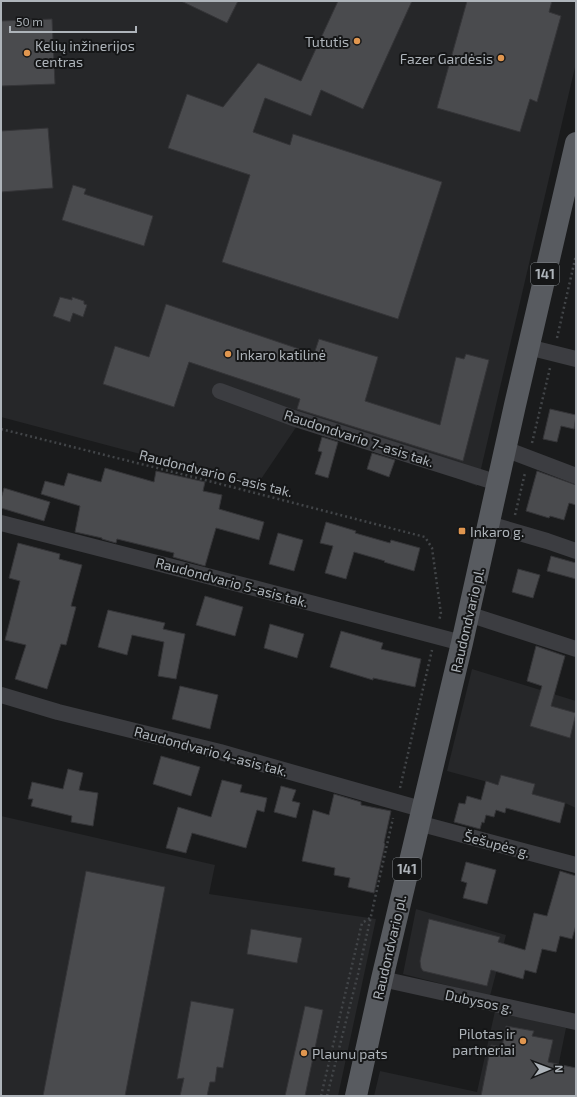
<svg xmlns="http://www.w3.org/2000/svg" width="577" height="1097" viewBox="0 0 577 1097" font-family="'Exo 2',sans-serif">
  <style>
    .built { fill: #262729 }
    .building { fill: #4a4b4e; stroke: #353538 }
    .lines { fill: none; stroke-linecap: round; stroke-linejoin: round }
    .path { stroke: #424548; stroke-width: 2.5; stroke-dasharray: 2 3; stroke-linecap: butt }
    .minor { stroke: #3c3d41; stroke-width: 16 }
    .primary { stroke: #585b60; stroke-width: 22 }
    .poi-dot { fill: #e0964f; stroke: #151617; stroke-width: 1.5 }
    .labels { text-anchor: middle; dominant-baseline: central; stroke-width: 4; stroke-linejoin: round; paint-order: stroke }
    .shield { fill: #151617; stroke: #808589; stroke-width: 1 }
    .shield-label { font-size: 13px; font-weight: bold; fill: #aeb4ba }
    .poi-label { font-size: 14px; fill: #aeb4ba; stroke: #151617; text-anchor: start }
    .street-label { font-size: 14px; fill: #aeb4ba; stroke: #151617 }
  </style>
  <rect width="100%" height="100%" fill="#1a1b1c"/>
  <path class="built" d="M1 1H576V63L477 486 303 417 257 485 1 417Z
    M472 669 576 701V808L565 803 447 771Z
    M1 816 215 865 209 894 376 919 338 1096H1Z
    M416 909 506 935 490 996 403 974Z
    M495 1011 566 1028 554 1087 546 1096H374L380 1071 477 1092Z"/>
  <path class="building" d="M181 1H238L227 23Z
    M338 1H412L363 109 321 90 311 116 265 98 253 132 290 145 293 134 442 182 398 319 222 262 250 175 168 148 187 94 223 107 258 63 301 81Z
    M467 1H552L549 12 561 16 537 102 530 99 520 132 437 108Z
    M52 19 55 84 1 86V21Z
    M48 128 53 188 1 192V131Z
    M73 185 86 189 84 194 153 216 144 246 62 220Z
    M60 297 72 300V297L84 301V304L87 305 83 317 73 313 70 322 53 316Z
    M166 304 314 354 319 339 378 357 365 401 440 425 456 357 464 359 466 354 489 360 463 461 297 409 300 399 189 362 174 407 103 384 115 346 149 357Z
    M550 409 576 415 574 429 561 426 557 442 543 439Z
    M322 437 338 442 328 478 315 474 322 452 318 451Z
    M372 453 395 460 389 477 367 469Z
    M105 468 154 482 156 471 205 482 203 491 222 495 219 509 264 522 259 540 216 528 205 566 173 557 174 553 117 539 116 543 102 539V538L75 532 80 506 41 494 45 481 64 486 68 473 101 482Z
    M537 471 576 485V505L569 503 564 520 550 516 549 518 526 511Z
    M4 488 50 502 44 521 1 508V499Z
    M326 522 356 531 355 533 390 543 391 540 420 548 414 571 384 562 385 561 354 552 346 579 325 573 333 546 320 543Z
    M278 533 303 540 294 571 269 564Z
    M18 543 60 554 59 559 82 565 71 606 76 607 66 645 61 644 47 689 15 679 26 645 5 640 20 581 9 578Z
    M551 556 576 563V579L547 571Z
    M518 569 540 575 533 598 512 592Z
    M205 596 243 607 235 636 196 625Z
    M108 610 165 623 163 629 185 634 176 679 158 676 164 642 132 635 127 655 98 647Z
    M270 624 304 634 297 658 264 648Z
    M341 631 383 643 381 649 421 659 415 687 373 678V680L330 667Z
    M536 646 565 656 551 706 576 713 570 738 530 726 542 686 527 681Z
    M180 686 218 695 210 729 172 719Z
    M161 756 200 767 191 796 153 784Z
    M68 769 83 773 79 790 98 793 93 826 71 822 72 816 31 806 33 799H28L32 782 63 789Z
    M501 775 535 784 532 794 565 803 560 823 506 808 505 813 496 810 494 817 486 815 484 823 482 822 480 829 454 822 459 803 465 804 467 796 481 800 486 781 498 785Z
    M222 780 242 785 240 792 267 798 264 812 257 810 246 848 192 833 186 853 166 848 178 807 211 817Z
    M281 786 296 790 292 801 300 803 296 818 274 812Z
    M334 794 361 802V805L391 811 384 843 385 844 374 893 348 887 350 878 334 875 335 868 302 861 313 810 329 815Z
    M466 862 496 870 487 904 463 898 467 883 461 881Z
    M86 871 165 887 125 1096H43Z
    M560 871 576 876V925L572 939 560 936 556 952 542 949 536 973 525 970 523 979 491 970 487 986 423 971 421 968 420 961 429 919 500 937 498 942 525 950 534 913 547 916Z
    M251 929 302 938 297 963 247 954Z
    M191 1001 234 1009 223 1068 217 1067 215 1082H210L207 1096H180L184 1078 177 1079Z
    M305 1006 323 1010 305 1096H285Z
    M506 1026 534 1031 532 1036 553 1040 548 1062 576 1068V1096H481L491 1045 502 1047Z"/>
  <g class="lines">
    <path class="path" d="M557 338 576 255
      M1 429 205 480 425 537 432 548 441 614 439 620
      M532 443 550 368
      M515 515 525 473
      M400 788 432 650
      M321 1096 362 923 370 918
      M327 1096 358 974 393 818"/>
    <path class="minor" d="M528 347 576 359
      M220 391 293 418 498 483
      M505 449 576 476
      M1 523 250 587 462 643
      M489 524 547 541 576 551
      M468 614 576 649
      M1 695 58 712 220 752 421 809
      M418 823 576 865
      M382 979 576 1022"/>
    <path class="primary" d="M356 1096 382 979 462 643 515 405 576 143"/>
  </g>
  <g class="poi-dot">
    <circle cx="357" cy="41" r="4"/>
    <circle cx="27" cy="53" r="4"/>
    <circle cx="501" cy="58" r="4"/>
    <circle cx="228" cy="354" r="4"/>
    <rect x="458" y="527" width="8" height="8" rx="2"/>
    <circle cx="523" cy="1041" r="4"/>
    <circle cx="304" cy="1053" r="4"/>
  </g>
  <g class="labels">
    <g class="shield">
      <rect x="531" y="263" width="28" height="22" rx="3"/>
      <rect x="393" y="858" width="28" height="22" rx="3"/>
    </g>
    <g class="shield-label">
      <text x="545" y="274">141</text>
      <text x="407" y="869">141</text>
    </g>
    <g class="poi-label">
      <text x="349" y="41" text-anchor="end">Tututis</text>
      <text x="35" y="45">Kelių inžinerijos<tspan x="35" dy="16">centras</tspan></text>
      <text x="493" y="58" text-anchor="end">Fazer Gardėsis</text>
      <text x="236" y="354">Inkaro katilinė</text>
      <text x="470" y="531">Inkaro g.</text>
      <text x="515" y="1033" text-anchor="end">Pilotas ir<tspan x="515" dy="16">partneriai</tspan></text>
      <text x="312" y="1053">Plaunu pats</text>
    </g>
    <g class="street-label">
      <text transform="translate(359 438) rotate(18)">Raudondvario 7-asis tak.</text>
      <text transform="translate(216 473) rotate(14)">Raudondvario 6-asis tak.</text>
      <text transform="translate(232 582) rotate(15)">Raudondvario 5-asis tak.</text>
      <text transform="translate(467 620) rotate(-77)">Raudondvario pl.</text>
      <text transform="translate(211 751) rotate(15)">Raudondvario 4-asis tak.</text>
      <text transform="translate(497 844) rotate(15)">Šešupės g.</text>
      <text transform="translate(389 947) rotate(-77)">Raudondvario pl.</text>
      <text transform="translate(479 1001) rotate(12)">Dubysos g.</text>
    </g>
  </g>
  <rect width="577" height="1097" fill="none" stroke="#aeb4ba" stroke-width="4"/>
  <g transform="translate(549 1069) rotate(89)" stroke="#151617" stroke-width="3" paint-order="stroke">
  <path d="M0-3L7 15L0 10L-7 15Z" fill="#aeb4ba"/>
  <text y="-6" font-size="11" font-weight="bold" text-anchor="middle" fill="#aeb4ba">N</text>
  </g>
  <path d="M10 26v6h126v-6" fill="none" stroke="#aeb4ba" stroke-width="2"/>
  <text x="16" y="26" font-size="12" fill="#aeb4ba" stroke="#151617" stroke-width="3" paint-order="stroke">50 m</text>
</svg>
